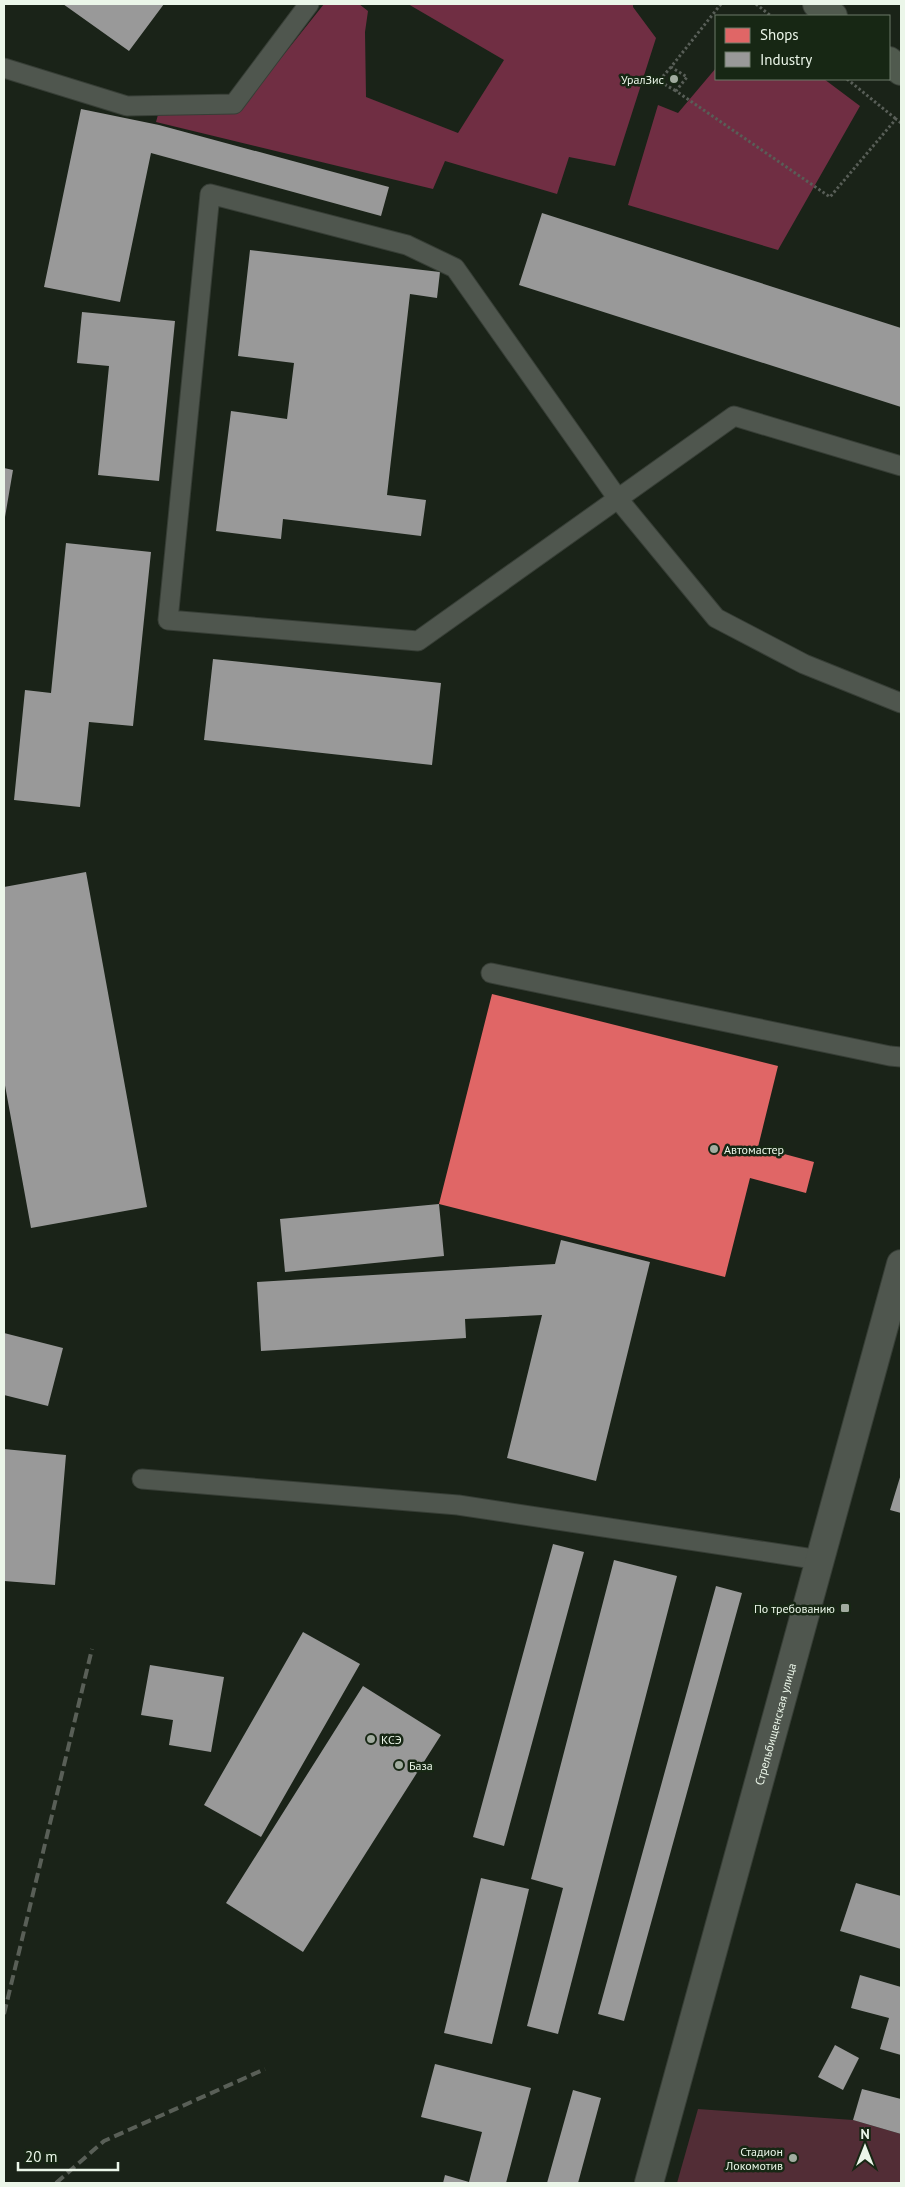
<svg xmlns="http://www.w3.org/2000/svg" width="905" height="2187" viewBox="0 0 905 2187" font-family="'PT Sans',sans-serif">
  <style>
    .green { fill: #522d36 }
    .forest { fill: #702e43 }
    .shops { fill: #e06666 }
    .industry { fill: #999 }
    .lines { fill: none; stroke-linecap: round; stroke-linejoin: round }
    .service-casing { stroke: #373e36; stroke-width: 21 }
    .secondary-casing { stroke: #373e36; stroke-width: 30 }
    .primary-casing { stroke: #373e36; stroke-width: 30 }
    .path { stroke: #585e57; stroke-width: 3; stroke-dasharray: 2.5 2.5; stroke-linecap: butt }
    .service { stroke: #4f564e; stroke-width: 19 }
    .secondary { stroke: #4f564e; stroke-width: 28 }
    .primary { stroke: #505a4e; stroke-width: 28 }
    .rail { stroke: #595f57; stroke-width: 4; stroke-dasharray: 10 5; stroke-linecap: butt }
    .poi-dot { fill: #a2aca0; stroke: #172714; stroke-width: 2 }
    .labels { text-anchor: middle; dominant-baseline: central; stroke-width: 5; stroke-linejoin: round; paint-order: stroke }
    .poi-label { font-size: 12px; fill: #ebf6e9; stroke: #172714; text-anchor: end }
    .street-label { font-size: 12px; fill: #ebf6e9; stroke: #172714 }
  </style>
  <rect width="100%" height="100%" fill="#1a2318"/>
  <path class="green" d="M698 2109 853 2120 901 2134V2183H677Z"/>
  <path class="forest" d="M324 4H359L368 11 365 32 366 97 458 133 504 60 408 4H633V7L656 38 615 166 569 157 557 194 445 161 433 189 156 122 159 111H239Z
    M716 68V79H824L860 106 778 250 628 205 658 105 678 113Z"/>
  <path class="shops" d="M492 994 778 1066 758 1147 814 1162 806 1193 750 1178 725 1277 439 1204Z"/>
  <path class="industry" d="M63 4H164L129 51Z
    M81 109 159 125 389 187 381 216 151 153 120 302 44 287Z
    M542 213 901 328V407L519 285Z
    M250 250 440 272 437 298 410 294 387 495 426 500 421 536 283 519 281 539 216 531 231 411 287 419 294 363 238 356Z
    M82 312 175 321 159 481 98 475 109 366 77 363Z
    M4 468 13 470 5 517H4Z
    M66 543 151 552 133 726 89 722 80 807 14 800 25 690 51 693Z
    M213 659 441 683 432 765 204 740Z
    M86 872 147 1207 31 1228 4 1080V887Z
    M439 1204 444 1256 285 1272 280 1219Z
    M561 1240 650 1262 596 1481 507 1458 542 1315 465 1319 466 1338 261 1351 257 1282 555 1264Z
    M4 1333 63 1348 48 1406 4 1395Z
    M4 1449 66 1455 55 1585 4 1581Z
    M901 1474V1513L890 1510Z
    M553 1544 584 1552 504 1846 473 1837Z
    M614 1560 677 1576 558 2034 527 2026 563 1888 531 1879Z
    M716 1586 742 1593 624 2021 598 2014Z
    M303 1632 360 1664 261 1837 204 1805Z
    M150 1665 224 1677 211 1752 169 1745 173 1720 141 1715Z
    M363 1686 441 1735 303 1952 226 1903Z
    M481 1878 529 1889 492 2044 444 2033Z
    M856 1883 901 1896V1949L840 1931Z
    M860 1975 901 1987V2055L880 2049 889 2018 851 2008Z
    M835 2045 859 2058 843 2090 818 2077Z
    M435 2064 531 2088 506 2183H443L445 2175 469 2182 482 2132 421 2117Z
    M862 2089 901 2099V2134L853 2120Z
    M573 2090 601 2098 578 2183H547Z"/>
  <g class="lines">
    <g class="service-casing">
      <path id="service" d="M4 68 127 106 234 104 309 4
        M901 466 734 416 418 641 168 620 210 194 407 245 455 268 618 499 716 618 804 664 901 703
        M491 973 890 1056 901 1057
        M142 1479 458 1505 820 1560"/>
    </g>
    <g class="secondary-casing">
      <g id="secondary">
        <path id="s1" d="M649 2183 901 1264"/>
      </g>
    </g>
    <g class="primary-casing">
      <path id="primary" d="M817 4 833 16
        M889 61 901 71"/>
    </g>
    <path class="path" d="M721 4 671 67 687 77 676 91 830 197 896 119 901 123
      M756 4 771 16
      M671 67 659 81 676 91
      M847 79 896 119"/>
    <use href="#service" class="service"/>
    <use href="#secondary" class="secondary"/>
    <use href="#primary" class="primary"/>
    <path class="rail" d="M4 2014 92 1649
      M56 2183 104 2141 265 2069"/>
  </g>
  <g class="poi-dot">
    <circle cx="674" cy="79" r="5"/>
    <circle cx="714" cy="1149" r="5"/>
    <rect x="840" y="1603" width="10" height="10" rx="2.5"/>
    <circle cx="371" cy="1739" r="5"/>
    <circle cx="399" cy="1765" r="5"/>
    <circle cx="793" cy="2158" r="5"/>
  </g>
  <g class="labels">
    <g class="poi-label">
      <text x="664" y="79">УралЗис</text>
      <text x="724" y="1149" text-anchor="start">Автомастер</text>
      <text x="835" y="1608">По требованию</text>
      <text x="381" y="1739" text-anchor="start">КСЭ</text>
      <text x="409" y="1765" text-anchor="start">База</text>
      <text x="783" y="2151">Стадион<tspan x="783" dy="14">Локомотив</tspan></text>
    </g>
    <g class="street-label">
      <text stroke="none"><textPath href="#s1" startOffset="476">Стрельбищенская улица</textPath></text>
    </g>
  </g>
  <rect width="905" height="2187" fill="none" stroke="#ebf6e9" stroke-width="10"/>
  <rect x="715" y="15" width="175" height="65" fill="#172714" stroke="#6c7a69"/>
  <rect x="725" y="28" width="25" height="15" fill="#e06666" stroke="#6c7a69"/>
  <text x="760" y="40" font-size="15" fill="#ebf6e9">Shops</text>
  <rect x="725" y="52" width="25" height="15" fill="#999999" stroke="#6c7a69"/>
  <text x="760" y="65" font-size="15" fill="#ebf6e9">Industry</text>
  <g transform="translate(865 2147)" stroke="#172714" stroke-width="4" paint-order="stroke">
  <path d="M0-4L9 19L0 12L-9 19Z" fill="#ebf6e9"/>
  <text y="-8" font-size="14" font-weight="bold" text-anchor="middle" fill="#ebf6e9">N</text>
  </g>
  <path d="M18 2162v8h100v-8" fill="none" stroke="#ebf6e9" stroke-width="2.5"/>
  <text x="25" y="2162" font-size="15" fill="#ebf6e9" stroke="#172714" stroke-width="4" paint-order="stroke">20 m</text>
</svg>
